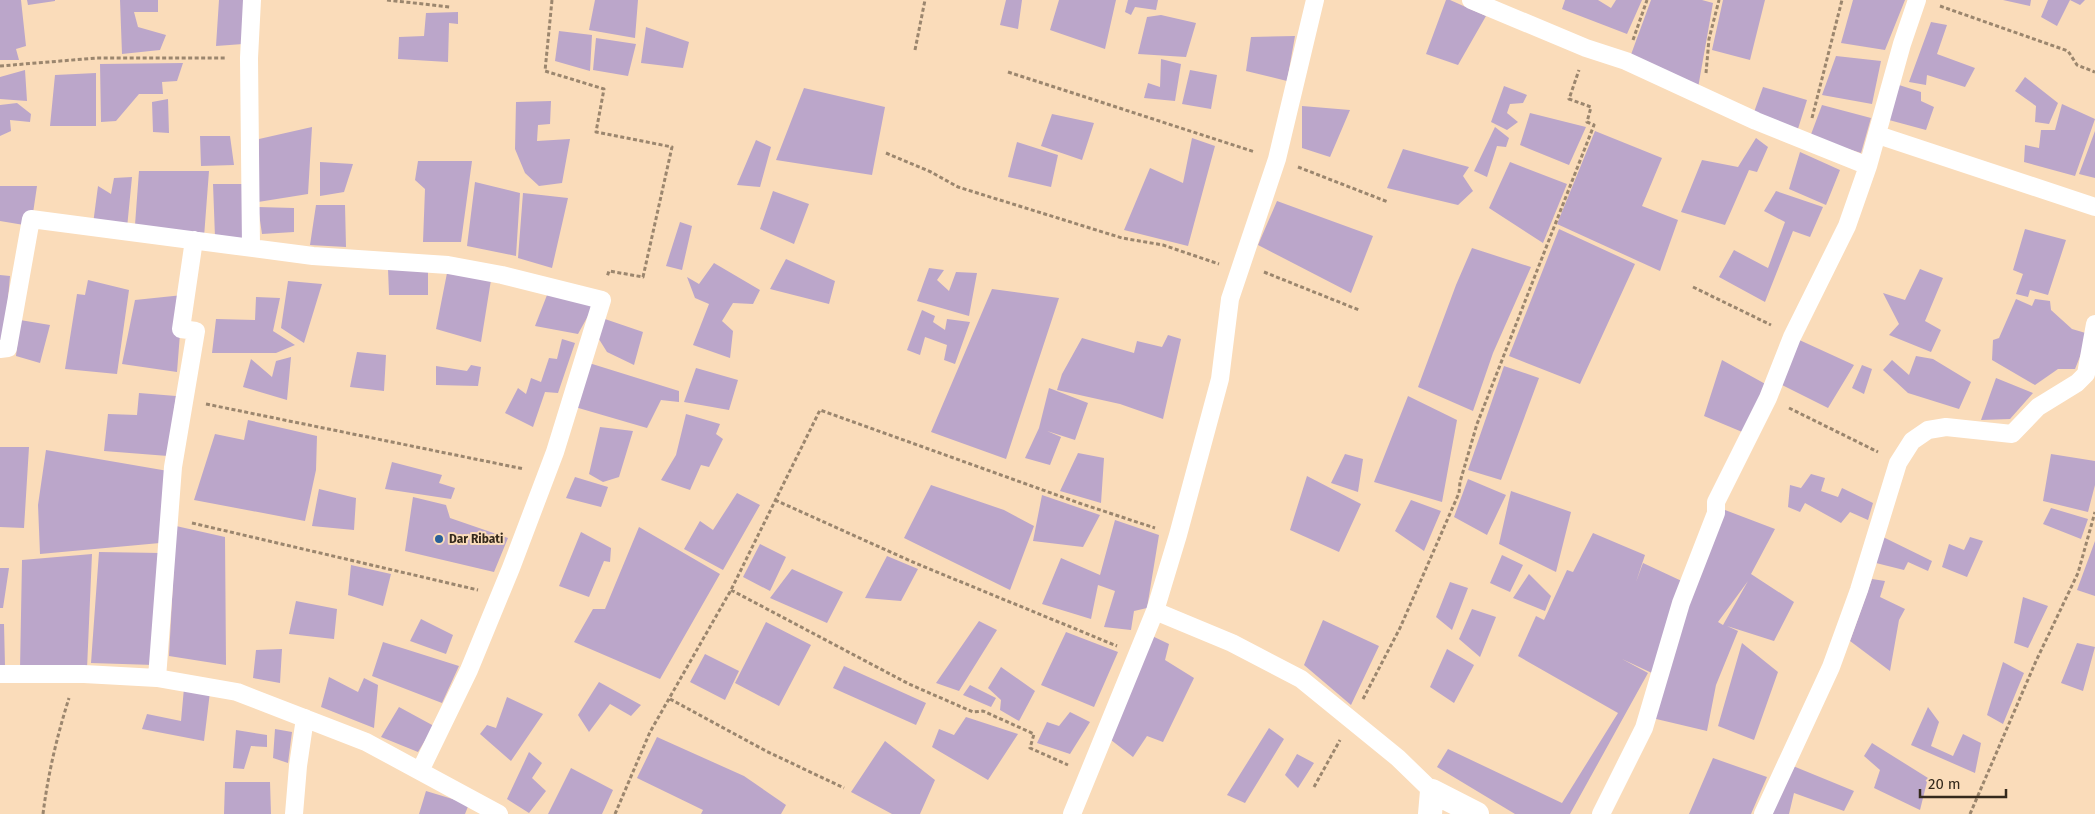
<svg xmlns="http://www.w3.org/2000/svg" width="2095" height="814" viewBox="0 0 2095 814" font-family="'Fira Sans',sans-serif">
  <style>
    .building { fill: #bba6ca; fill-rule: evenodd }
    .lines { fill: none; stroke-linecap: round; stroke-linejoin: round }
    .path { stroke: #9b866e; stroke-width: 3; stroke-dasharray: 4 2.5; stroke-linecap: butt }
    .pedestrian { stroke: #fff; stroke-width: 18 }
    .minor { stroke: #fff; stroke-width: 24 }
    .poi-dot { fill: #296099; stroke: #fadcba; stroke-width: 2 }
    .labels { text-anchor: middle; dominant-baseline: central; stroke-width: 4; stroke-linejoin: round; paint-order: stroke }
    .poi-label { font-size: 12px; font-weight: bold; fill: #34291c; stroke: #fadcba; text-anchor: start }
  </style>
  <rect width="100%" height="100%" fill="#fadcba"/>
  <path class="building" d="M0 0H21L26 46 16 49 19 60H0Z
    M27 0H55V1L28 5Z
    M120 0H158V12H134L138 27 166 35 160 50 122 54Z
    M219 0H245L243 44 216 46Z
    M595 0H638L635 38 589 30Z
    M1006 0H1022L1018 29 1000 25Z
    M1059 0H1116L1105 49 1050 30Z
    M1128 0H1158L1156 10 1135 7 1131 15 1125 12Z
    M1446 0H1450L1486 16 1458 65 1426 54Z
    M1565 0H1598L1611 8 1616 0H1642L1627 34 1562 9Z
    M1651 0H1702L1713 3 1698 88 1629 60Z
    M1723 0H1765L1750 60 1712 50Z
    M1853 0H1905L1885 50 1841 43Z
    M2003 0H2031L2030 6Z
    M2048 0H2085L2080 5 2070 0 2057 26 2041 17Z
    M458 12V24L449 23 448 62 398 59 399 37 424 36 426 13Z
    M1161 15 1196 23 1186 57 1138 54 1147 17Z
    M1931 22 1947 25 1937 54 1975 68 1965 87 1927 75 1926 85 1909 82Z
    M646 27 689 42 683 68 641 63Z
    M559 31 592 35 590 71 555 61Z
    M1295 36 1287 81 1246 71 1251 37Z
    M596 38 636 44 628 76 593 70Z
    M1836 56 1881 61 1872 104 1822 95Z
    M1161 59 1181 64 1175 101 1144 98 1148 83 1160 87Z
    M183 63 177 81 162 82 163 94H139L116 121 101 122 100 64Z
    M25 70 27 101 0 99V77Z
    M1190 70 1217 75 1211 109 1182 104Z
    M96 73V126H50L55 75Z
    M2025 77 2058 103 2049 124 2035 122 2036 106 2015 91Z
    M1899 85 1921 92V101L1934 107 1926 130 1889 120Z
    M1504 86 1527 95 1523 103 1510 104 1507 113 1518 122 1507 130 1491 122Z
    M1763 87 1807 100 1797 132 1753 115Z
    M804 88 885 107 872 175 776 160Z
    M168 99 169 133 153 132 152 102Z
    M551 101 550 124 538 125 537 141 570 139 562 183 539 186 525 173 515 149 516 102Z
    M17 103 31 114 30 122 10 120 11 131 0 136V105Z
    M2062 104 2095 119 2075 176 2024 162 2025 145 2039 148 2041 130H2055Z
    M1822 105 1871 118 1861 153 1810 137Z
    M1302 106 1350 110 1330 157 1302 148Z
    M1530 113 1586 127 1569 165 1520 145Z
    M1052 114 1094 123 1082 160 1041 146Z
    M312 127 308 194 258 202 259 139Z
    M1495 127 1509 138 1506 147 1497 146 1487 177 1474 171Z
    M1595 131 1662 158 1642 206 1678 220 1660 271 1557 224Z
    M2095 131V178L2079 174Z
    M200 136H230L234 165 201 166Z
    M1192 138 1215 146 1188 246 1124 230 1150 168 1183 183Z
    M1756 138 1768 147 1757 172 1749 170 1725 225 1681 212 1702 160 1738 167Z
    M756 140 771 147 760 187 737 185Z
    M1017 142 1058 155 1051 187 1008 177Z
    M1403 149 1469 167 1463 176 1473 191 1458 205 1387 188Z
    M1800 152 1840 170 1826 205 1789 189Z
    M418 161H472L461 242H423L425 189 415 180Z
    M320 162 353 164 344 192 320 196Z
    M1510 162 1567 184 1543 243 1489 208Z
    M139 171H209L204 237 135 225Z
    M132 177 127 228 93 224 98 186 111 194 114 178Z
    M475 182 520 193 516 256 467 246Z
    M213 184H247L245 240 215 237Z
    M0 186H37L33 213 24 225 0 221Z
    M773 191 809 204 794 244 760 229Z
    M1776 191 1823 207 1810 237 1793 231 1765 302 1719 277 1734 250 1768 268 1785 222 1764 211Z
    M523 193 568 198 552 268 518 258Z
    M1277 201 1373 236 1351 293 1258 245Z
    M316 205H345L346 247 310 245Z
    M258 207 294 208V232L262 234Z
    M680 222 692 226 682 270 666 266Z
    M1559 229 1635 264 1580 384 1509 356Z
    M2025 229 2066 240 2048 295 2030 290 2028 297 2016 294 2023 274 2013 270Z
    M1472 248 1531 267 1493 353 1473 411 1418 387 1456 285Z
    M786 259 835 281 829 304 770 289Z
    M714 263 760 290 753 304 733 303 722 321 733 331 730 358 693 345 709 304 695 298 687 277 699 284Z
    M929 268 944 270 937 280 949 291 956 272 977 273 969 316 917 301Z
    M388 269 428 270V295H389Z
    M1920 269 1943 278 1925 321 1941 330 1931 352 1889 335 1899 324 1883 293 1905 300Z
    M447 273 491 280 481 342 436 329Z
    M0 275 10 276 4 345H0Z
    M88 280 129 290 117 374 65 369 77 294 85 295Z
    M288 281 322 284 304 343 281 328Z
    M992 289 1059 298 1006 459 931 432Z
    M183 295 177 372 122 364 135 300Z
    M547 295 594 305 578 334 535 326Z
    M256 297 280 298 273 331 295 345 276 353H212L216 319 255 320Z
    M2016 299 2032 306 2035 299 2050 301 2051 310 2072 329 2089 334 2075 369H2058L2035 385 1992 360 1993 340 1999 338Z
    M922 310 935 316 933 322 945 330 947 319 970 322 955 364 944 360 947 345 925 337 920 355 907 350Z
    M602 318 643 332 634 365 607 352 597 336Z
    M20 320 50 325 40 363 16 356Z
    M1168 335 1181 339 1163 419 1120 404 1057 390 1062 374 1082 338 1134 353 1137 341 1162 347Z
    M1795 338 1854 365 1828 408 1776 382Z
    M562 339 575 343 558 393 545 392 533 427 505 413 518 388 526 394 531 378 541 382 549 358 557 359Z
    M357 352 386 355 384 391 350 387Z
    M1916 356 1933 359 1971 382 1959 409 1908 393 1883 370 1892 360 1909 375Z
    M291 357 287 400 243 387 251 359 272 377 276 361Z
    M1722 360 1769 386 1747 434 1704 416Z
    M589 363 679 391V402L661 400 647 428 575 407Z
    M471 365 481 367 478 386 436 385V366L467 371Z
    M1862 365 1872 369 1864 394 1852 388Z
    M1504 366 1539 378 1501 480 1468 470Z
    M696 368 738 380 729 410 684 402Z
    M1996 378 2033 393 2010 419 1981 420Z
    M1049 388 1088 403 1075 440 1047 431 1061 437 1050 465 1025 458 1039 428Z
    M139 393 176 396 168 456 104 451 108 414 137 415Z
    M1408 396 1457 420 1442 502 1374 482Z
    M686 414 720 424 716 434 723 439 709 467 701 465 690 490 661 480 676 455Z
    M248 420 317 436 316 470 305 521 194 500 215 434 244 440Z
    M600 427 633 431 619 477 603 482 589 474Z
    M0 447H29L24 528 0 527Z
    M46 450 168 471 160 543 40 554 38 505Z
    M1078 453 1104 458 1101 503 1060 491Z
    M1345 454 1363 459 1358 492 1331 483Z
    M2051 454 2095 461V485L2088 512 2043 501Z
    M392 462 442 475 439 483 455 488 451 499 385 489Z
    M1811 474 1825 478 1821 491 1838 497 1842 488 1873 503 1868 520 1850 512 1841 523 1805 503 1800 512 1788 507 1790 485 1801 488Z
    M1307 476 1361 504 1339 552 1290 530Z
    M575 477 608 487 601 507 566 498Z
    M1468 479 1506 495 1487 535 1454 517Z
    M931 485 1004 510 1034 526 1010 590 904 538Z
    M319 489 356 498 354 530 312 526Z
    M1511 491 1571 512 1556 572 1499 544Z
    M737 493 760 505 723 570 684 549 700 521 713 530Z
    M1042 495 1100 515 1083 547 1033 541Z
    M413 497 446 505 450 518 508 538 494 572 405 551Z
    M1411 500 1441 511 1424 551 1395 531Z
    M2051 508 2088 519 2081 539 2043 524Z
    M1725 510 1775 529 1751 574 1794 602 1774 641 1727 626 1738 631 1716 685 1707 731 1652 718 1703 558ZM1748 581 1723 625 1718 622Z
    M1115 520 1159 535 1147 608 1134 611 1131 630 1104 627 1115 591 1098 585 1091 619 1042 604 1061 558 1100 575Z
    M176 526 225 537 226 665 169 656Z
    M639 527 720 574 660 679 574 642 593 609H605Z
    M581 532 611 548 610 562 604 561 589 597 559 586Z
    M1593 533 1645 555 1636 582 1643 563 1686 583 1654 674 1622 659 1648 673 1570 814H1515L1437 767 1448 749 1562 803 1618 713 1518 656 1536 616 1544 620 1567 570 1573 572Z
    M1883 537 1932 561 1928 571 1908 562 1904 570 1876 563Z
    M1970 537 1983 541 1967 577 1942 567 1949 544 1964 550Z
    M2095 541V596L2077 590Z
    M760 544 786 557 770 591 743 577Z
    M99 552 161 553 154 665 91 663Z
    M92 554 87 669 20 670 22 560Z
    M1502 555 1523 565 1510 592 1490 583Z
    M887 556 918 569 901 601 865 598Z
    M351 565 391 574 383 606 348 595Z
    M0 568H9L3 608H0Z
    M792 569 843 592 827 623 770 598Z
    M1529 574 1551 596 1545 611 1513 598Z
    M1872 579 1885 581 1880 597 1905 609 1899 620 1890 671 1850 641Z
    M1450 582 1468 588 1452 630 1436 617Z
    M2023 597 2048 606 2028 648 2014 643Z
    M296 601 337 609 334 639 289 634Z
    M1472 609 1496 617 1480 657 1459 639Z
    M421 619 453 635 446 654 410 641Z
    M1323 620 1379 646 1351 705 1304 665Z
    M979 621 997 630 959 691 936 683Z
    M766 622 811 645 779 706 735 683Z
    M0 624H4L5 666H0Z
    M1066 632 1118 652 1094 707 1041 685Z
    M1150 635 1169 644 1165 660 1194 678 1163 742 1147 736 1133 757 1111 740Z
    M383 642 459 666 442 703 372 676Z
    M1742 643 1778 672 1754 740 1718 726Z
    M2077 643 2095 647 2083 691 2061 683Z
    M282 649 280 683 253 678 256 650Z
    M1447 649 1474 665 1454 703 1430 687Z
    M705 654 739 671 725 700 690 682Z
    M2003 662 2024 673 2003 724 1987 715Z
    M844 666 926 703 916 725 833 688Z
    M1001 667 1035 691 1019 721 1000 710 1001 700 988 688Z
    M329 677 358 692 364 678 378 685 374 728 321 707Z
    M599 682 641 705 631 716 610 704 589 732 578 715Z
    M970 685 996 698 991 707 963 695Z
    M184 688 210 692 204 741 142 729 147 714 181 721Z
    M507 697 543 714 511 761 480 734 487 725 496 728Z
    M399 707 434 726 418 752 381 737Z
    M1928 707 1939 722 1931 746 1953 756 1963 734 1981 743 1975 773 1911 745Z
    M1070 712 1090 722 1070 754 1037 743 1047 722 1059 726Z
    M966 717 1018 734 988 780 932 747 939 729 954 735Z
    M1269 728 1284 739 1245 803 1227 795Z
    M275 729 292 732 288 763 273 758Z
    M236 730 267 735V747L251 746 244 769 233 768Z
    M657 737 744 776 786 805 781 814H701L703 810 637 778Z
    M885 741 935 780 920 814H892L851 792Z
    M1872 743 1928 778 1920 810 1874 788 1880 770 1864 756Z
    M529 752 542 763 532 778 546 791 529 813 507 799Z
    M1297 754 1314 763 1298 788 1285 775Z
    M1713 758 1767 777 1751 814H1689Z
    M1793 766 1854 791 1844 811 1794 793 1789 814H1770Z
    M571 768 613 790 602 814H548Z
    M225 782H270L271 814H224Z
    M426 791 469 804 465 814H419Z"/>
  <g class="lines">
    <path class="path" d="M387 0 450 7
      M552 0 545 71 604 89 596 132 672 147 643 277 609 271 607 277
      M1940 6 2068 51 2077 65 2095 72
      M1633 40 1647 0
      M915 50 925 0
      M0 66 97 58H227
      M1008 72 1255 152
      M1706 73 1709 39 1719 0
      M1812 118 1842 0
      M886 153 931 172 958 187 1122 238 1163 245 1219 264
      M1298 167 1388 202
      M1264 272 1359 310
      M1693 287 1771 325
      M206 404 524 469
      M1789 408 1878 452
      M775 500 915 563 1117 646
      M192 523 478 590
      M731 590 909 684 973 712 983 711 1034 734 1030 748 1068 765
      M670 699 766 751 844 788
      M1363 699 1400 628 1459 493 1460 482 1477 424 1594 125 1587 122 1591 107 1569 99 1579 70
      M1314 787 1340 740
      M43 814C48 774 57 736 69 698
      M615 814 650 732 731 590 820 410 1079 503 1155 528
      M1970 814 2036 661 2078 573 2095 512"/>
    <path class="pedestrian" d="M1471 0 1586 48 1626 61 1756 121 1868 166
      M1878 135 2095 207
      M251 247 249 58 252 0
      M0 349 8 348 31 219 313 256 448 265 502 275 602 300 555 452 511 568 469 670 420 771
      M1155 611 1178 535 1220 379 1230 299 1277 159 1315 0
      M0 674H84L157 678 237 692 366 742 499 814
      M157 678 173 467 196 331 181 329 194 240
      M294 814 298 766 305 718
      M1072 814 1155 611 1232 643 1301 679 1398 758 1432 791
      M1601 814 1644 728 1681 603 1716 513V502L1768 398 1792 337 1847 226 1868 166 1902 44 1917 0
      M1763 814 1831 667 1859 590 1898 463 1912 441 1928 430 1946 427 2012 434 2038 407 2077 383 2086 374 2095 324"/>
    <path class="minor" d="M1430 814 1432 791 1477 814"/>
  </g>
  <circle class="poi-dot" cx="439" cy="539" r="5"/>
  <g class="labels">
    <g class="poi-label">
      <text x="449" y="539">Dar Ribati</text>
    </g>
  </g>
  <path d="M1920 789v8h86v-8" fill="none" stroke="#34291c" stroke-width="2.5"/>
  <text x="1928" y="789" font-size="15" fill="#34291c" stroke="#fadcba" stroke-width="4" paint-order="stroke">20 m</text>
</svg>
